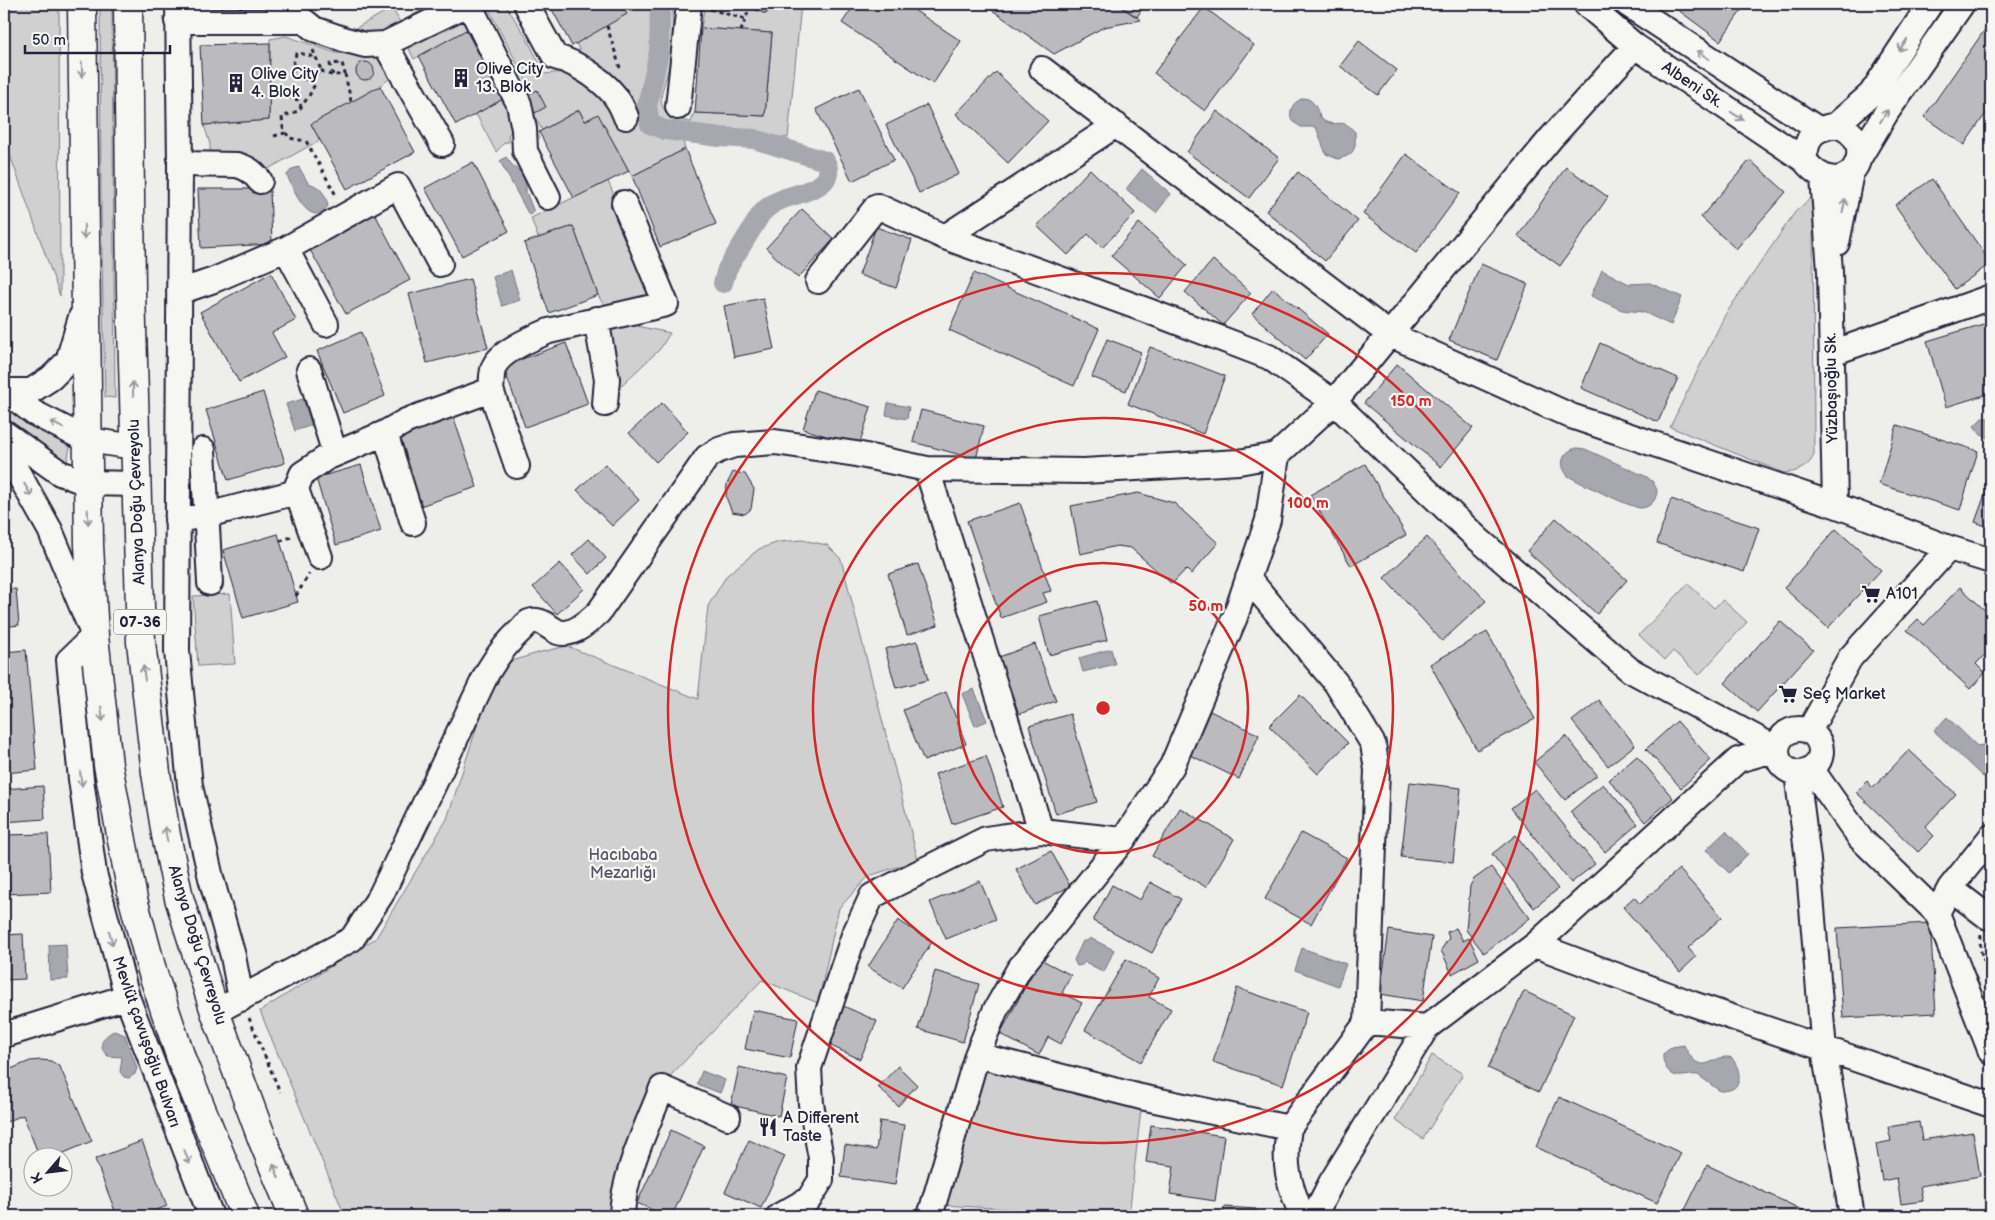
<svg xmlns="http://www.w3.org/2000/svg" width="1995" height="1220" viewBox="0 0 1995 1220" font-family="'Balsamiq Sans',sans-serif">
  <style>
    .green { fill: #d0d0d1; stroke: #797986 }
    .water { fill: #a7a7af; stroke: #727281 }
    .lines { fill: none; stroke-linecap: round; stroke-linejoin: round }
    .canal { stroke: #a7a7af; stroke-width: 20 }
    .building { fill: #bbbbbf; stroke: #22223b }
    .minor-casing { stroke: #22223b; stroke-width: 28 }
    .highway-casing { stroke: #22223b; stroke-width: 31 }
    .path { stroke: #22223b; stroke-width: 3; stroke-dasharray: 4 4; stroke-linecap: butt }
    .minor { stroke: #f6f6f2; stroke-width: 24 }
    .highway { stroke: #f6f6f2; stroke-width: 28 }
    .oneway { stroke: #9797a0 }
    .ring { fill: none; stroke: #d62828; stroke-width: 2.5 }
    .labels { text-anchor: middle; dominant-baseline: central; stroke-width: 4.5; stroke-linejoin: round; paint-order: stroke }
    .shield { fill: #f6f6f2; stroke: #626272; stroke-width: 1 }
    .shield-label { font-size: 15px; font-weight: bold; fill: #22223b }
    .poi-label { font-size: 16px; fill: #22223b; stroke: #f6f6f2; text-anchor: start }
    .street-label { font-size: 16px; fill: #22223b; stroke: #f6f6f2 }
    .park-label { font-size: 16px; fill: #565668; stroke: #f6f6f2 }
    .centre { fill: #d62828; stroke: #f6f6f2; stroke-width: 2.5 }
    .ring-label { font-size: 15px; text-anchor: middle; font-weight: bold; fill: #d62828; stroke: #f6f6f2; stroke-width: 4.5; stroke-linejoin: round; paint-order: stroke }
  </style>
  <rect width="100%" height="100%" fill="#eeeeeb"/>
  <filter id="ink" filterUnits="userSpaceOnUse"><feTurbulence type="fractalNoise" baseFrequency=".02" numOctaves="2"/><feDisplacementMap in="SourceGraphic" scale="10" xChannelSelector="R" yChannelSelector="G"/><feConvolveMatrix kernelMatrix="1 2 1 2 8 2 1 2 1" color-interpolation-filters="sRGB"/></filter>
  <g filter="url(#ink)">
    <path class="green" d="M4 4H59L60 296 4 138Z
      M100 4H112L115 398 105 397 101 213Z
      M433 4H446L396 31 360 38 356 28 392 8 400 22Z
      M491 4H505L525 35 545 74C552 73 561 72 568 73 593 78 607 110 621 128L634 121 635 108 622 90 584 59 576 43 626 14 620 4H654L652 71 643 98 646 123 650 128 682 138 685 149 632 176 598 115 585 121 579 110 542 130 533 114 541 109 487 6Z
      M663 4H673C672 27 674 52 667 74 665 83 659 96 662 105 664 115 682 121 691 122L694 113 765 116 772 33 701 28 705 4H742L766 14 772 4H801L788 138 672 127 652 122 650 106 664 60Z
      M460 22 465 24 468 29 414 59 407 45 450 24Z
      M286 36 336 53 378 57 390 78 380 86 311 124 320 140 270 168 264 170 210 155V144L204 125 269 120 270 39Z
      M503 99C513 105 512 119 513 130L508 135 509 142H505L496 152 476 114Z
      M608 181 657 298 607 311 598 295 573 226 538 238 531 218Z
      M1813 196 1814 454C1811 466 1796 473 1784 473L1670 427 1725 315 1795 212Z
      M622 323 670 333 660 349 610 396 604 333Z
      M4 403 21 419 70 447 67 463 14 429 4 417Z
      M802 540 827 545 841 559 918 860 869 876 839 908 818 1003 762 980 654 1093 611 1216H345L260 1011 376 938 447 819 489 689 509 662 541 652 567 646 698 699 708 606 727 575 759 549 779 542Z
      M1688 584 1714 608 1723 600 1747 622 1699 675 1673 651 1665 660 1639 635Z
      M230 594 235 664 198 666 193 596Z
      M1432 1055 1463 1074 1423 1139 1395 1120Z
      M982 1064 1141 1109 1129 1216 942 1205Z"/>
    <path class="water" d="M1305 98C1320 102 1315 117 1326 122 1339 127 1342 117 1355 132 1356 149 1355 155 1338 159L1326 154 1316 127H1301L1292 121C1288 110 1293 101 1305 98Z
      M506 157 512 165 521 172 526 183V192L534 212 529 215 500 161Z
      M299 167 308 183C320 186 326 194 328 206 310 231 293 190 287 175L292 169Z
      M1142 169 1171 194 1156 213 1126 189Z
      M511 270 520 300 502 306 493 277Z
      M1602 270 1629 284 1650 283 1682 297 1671 325 1643 312 1622 310 1591 296Z
      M303 399 312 425 295 431 286 404Z
      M888 403 909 407 907 419 886 415Z
      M1982 418H1991V439L1981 435 1974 426Z
      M1577 448 1585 449 1647 477 1653 482 1657 490C1657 500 1650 508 1640 508 1630 507 1578 482 1568 476 1558 465 1562 451 1577 448Z
      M1111 649 1115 664 1083 672 1079 658Z
      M974 689 987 721 975 726 962 694Z
      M1947 717 1977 746 1988 744 1991 740V771L1983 777 1934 731Z
      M1726 831 1748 854 1729 873 1706 850Z
      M1090 938 1114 950 1104 972 1085 962 1082 965 1077 966 1074 960 1083 941H1087Z
      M66 944 68 979 50 980 49 945Z
      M1302 948 1346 964 1338 986 1295 970Z
      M114 1031 125 1035 137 1068 135 1074 129 1078 124 1077 120 1072 122 1057 108 1056C96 1046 103 1036 114 1031Z
      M1684 1045C1702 1083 1714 1051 1732 1058 1743 1073 1743 1092 1720 1091L1698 1075C1692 1074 1687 1076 1682 1076 1670 1078 1662 1065 1663 1054L1672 1047Z
      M702 1071 725 1080 720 1093 697 1084Z"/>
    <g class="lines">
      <path class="canal" d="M660 4 659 52 647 106 650 124 665 130 720 137 754 139 825 161C840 187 798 193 783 199 775 202 767 207 761 214L727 269 723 283"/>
    </g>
    <path class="building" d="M367 4H384L371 11Z
      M387 4H400L390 9Z
      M549 4H620L627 14 572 46Z
      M742 4H772L766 14Z
      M855 4H905L961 41 933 84 842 23Z
      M997 4H1117L1141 20 1104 27 1054 54 992 10Z
      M1117 4H1145L1137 17Z
      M1670 4H1746L1720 41Z
      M1204 7 1254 45 1205 111 1154 73Z
      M701 28 772 33 765 116 695 113Z
      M1986 28 1991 31V106L1964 145 1924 117Z
      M466 30 503 99 456 125 419 56Z
      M1359 41 1397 70 1378 95 1340 66Z
      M270 43 269 120 204 125 200 45Z
      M356 71a9 9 0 1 1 18 0a9 9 0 1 1-18 0Z
      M996 72 1048 121 1008 163 956 114Z
      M380 86 415 152 347 189 311 124Z
      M859 88 894 160 852 181 816 109Z
      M537 90 546 107 531 115 521 98Z
      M927 105 959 174 919 193 886 125Z
      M579 110 585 121 598 114 629 171 574 198 539 132Z
      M1217 111 1279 158 1249 198 1187 152Z
      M685 149 716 224 660 247 632 176Z
      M1406 154 1460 193 1416 253 1363 214Z
      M1750 160 1786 192 1736 249 1701 217Z
      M473 162 509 231 462 256 425 188Z
      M1566 167 1608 197 1560 266 1518 236Z
      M1090 169 1135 213 1102 248 1088 234 1068 255 1037 226Z
      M1298 172 1358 221 1325 261 1266 211Z
      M1932 179 1991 263 1955 289 1895 205Z
      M198 189H270L272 244 201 248Z
      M802 209 834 239 798 278 766 248Z
      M375 214 410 280 346 314 309 248Z
      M1139 223 1187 265 1160 298 1111 256Z
      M573 226 598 295 549 313 524 243Z
      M876 227 912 240 896 288 859 275Z
      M1213 260 1251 293 1223 325 1185 292Z
      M1481 264 1528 284 1497 360 1449 340Z
      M271 273 296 320 272 333 285 357 239 382 200 312Z
      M974 273 1099 329 1074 386 949 330Z
      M470 279 488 348 427 363 409 294Z
      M1273 288 1328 334 1305 360 1252 314Z
      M763 298 774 349 734 357 724 306Z
      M1990 322 1991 393 1946 407 1927 341Z
      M361 332 385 396 343 413 317 351Z
      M1107 339 1141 352 1126 391 1092 377Z
      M566 343 588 404 525 427 503 366Z
      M1600 343 1678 378 1658 422 1581 388Z
      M1150 347 1225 376 1203 434 1128 404Z
      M1397 364 1473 428 1441 467 1364 403Z
      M815 390 871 407 859 446 803 429Z
      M263 392 285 463 228 480 206 410Z
      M662 403 688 432 656 462 629 433Z
      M921 410 984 426 976 459 913 442Z
      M453 416 477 487 420 506 396 435Z
      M1897 425 1978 451 1960 510 1879 484Z
      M605 464 639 500 612 526 577 490Z
      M1365 464 1406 535 1351 566 1310 495Z
      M361 465 381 531 336 545 316 478Z
      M733 472 745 474 754 489 751 509 745 514 732 512 726 497 727 484Z
      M1991 478V528L1975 522Z
      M1138 493 1174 503 1218 543 1191 574 1186 569 1172 584 1131 548 1117 546 1080 554 1071 506Z
      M1671 499 1759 528 1744 572 1657 543Z
      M1020 503 1051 591 1043 593 1047 602 1001 618 967 521Z
      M1556 518 1627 580 1597 614 1527 551Z
      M1836 529 1881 570 1828 628 1784 588Z
      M278 534 298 602 243 618 223 550Z
      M1427 537 1486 601 1442 641 1384 578Z
      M589 539 606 558 590 574 572 555Z
      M560 563 584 589 557 614 533 587Z
      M918 564 938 625 907 635 888 574Z
      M1960 587 1991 616V648L1976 664 1985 673 1970 689 1907 630 1918 619 1924 625Z
      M16 589 19 625 4 627V590Z
      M1097 601 1107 640 1049 655 1039 616Z
      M1780 621 1813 650 1757 712 1725 683Z
      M1487 632 1535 719 1477 750 1430 664Z
      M917 641 928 680 896 688 885 649Z
      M1035 644 1056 701 1019 714 999 657Z
      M26 650 37 770 4 773V652Z
      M946 692 966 744 924 761 903 710Z
      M1300 695 1348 743 1318 774 1269 726Z
      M1599 700 1635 745 1608 766 1572 721Z
      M1210 711 1259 735 1239 779 1190 755Z
      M1070 714 1097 802 1056 814 1029 726Z
      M1677 721 1711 760 1681 788 1646 749Z
      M1566 736 1597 775 1565 800 1534 762Z
      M1909 750 1956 794 1925 827 1934 836 1918 852 1856 792 1867 781 1873 788Z
      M986 756 1003 807 952 824 935 774Z
      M1637 756 1673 798 1645 822 1609 780Z
      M1410 782 1461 788 1453 862 1401 857Z
      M1603 784 1638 824 1605 852 1570 812Z
      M43 786 45 819 4 822V789Z
      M1535 789 1595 864 1571 883 1511 808Z
      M1180 808 1234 839 1206 887 1152 856Z
      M1301 833 1347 858 1311 924 1265 899Z
      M48 834 51 892 4 894V835Z
      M1516 835 1558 889 1534 908 1492 854Z
      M1051 851 1070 886 1035 905 1016 869Z
      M1491 867 1530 918 1484 953 1466 930 1470 886 1474 879Z
      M1679 869 1722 917 1688 948 1696 957 1680 972 1623 907 1634 897 1640 904Z
      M980 881 996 919 946 939 930 902Z
      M1150 882 1181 899 1152 953 1093 921 1112 885 1140 900Z
      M898 920 932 942 902 988 868 967Z
      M1930 923 1936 1013 1843 1018 1837 928Z
      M1456 928 1463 941 1469 938 1479 959 1452 974 1441 950 1449 938 1447 932Z
      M1389 930 1432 937 1423 1001 1380 994Z
      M23 934 25 979 4 980V935Z
      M1040 959 1071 975 1062 993 1082 1003 1061 1044 1048 1037 1039 1055 1000 1034Z
      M1126 959 1159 978 1149 997 1171 1009 1141 1062 1085 1030Z
      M935 971 979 984 963 1042 918 1029Z
      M1237 988 1307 1012 1283 1085 1213 1062Z
      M1524 991 1574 1015 1539 1092 1488 1068Z
      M841 1005 877 1021 860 1059 824 1043Z
      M753 1010 798 1019 790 1058 745 1049Z
      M41 1060 51 1061 60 1067 92 1141 52 1158H40L23 1115 4 1123V1072L30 1061Z
      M898 1066 917 1085 898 1106 878 1087Z
      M739 1067 787 1078 779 1116 731 1105Z
      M1559 1097 1681 1153 1657 1203 1536 1147Z
      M880 1121 904 1125 895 1185 841 1177 845 1145 876 1150Z
      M1919 1122 1922 1140 1973 1132 1980 1176 1920 1186 1923 1201 1901 1204 1897 1178 1882 1181 1876 1144 1891 1141 1888 1127Z
      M1151 1125 1224 1136 1215 1201 1170 1194 1174 1166 1146 1162Z
      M671 1130 704 1146 672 1216H666L637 1203Z
      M749 1140 785 1156 761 1208 725 1192Z
      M142 1141 167 1206 141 1216H117L95 1159Z
      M1707 1165 1815 1216H1682Z
      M1224 1207 1256 1209V1216H1223Z"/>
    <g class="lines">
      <g class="minor-casing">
        <path id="minor" d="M178 4 180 164 177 651 190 786 211 878 233 956 241 999
          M469 4 519 104 524 129 525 151 548 197
          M526 4 555 57C577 62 608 83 619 102 622 107 624 112 626 117
          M1586 4 1635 46 1804 160
          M1627 4 1818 129
          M177 21H304L314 29 346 40 365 45 385 44 468 4
          M385 44 442 144
          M1042 69 1389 334 1571 416 1835 505 1949 548
          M678 107 689 4
          M1836 125C1886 141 1846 212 1804 160 1808 135 1811 130 1836 125Z
          M1836 125 1871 94 1930 4
          M1859 158 1886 113 1962 4
          M180 164 237 165C248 168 253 172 260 181
          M1823 177 1830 271 1835 505
          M945 237 1116 125
          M1837 243 1851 173
          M286 249 398 186 440 264
          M818 281 877 206 945 237 1151 312 1269 357 1334 402 1478 539 1630 670 1777 749
          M179 292 214 280 286 249 326 324
          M596 319 607 379 605 404
          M1832 353 1991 297
          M309 370 335 454
          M4 390 34 413 87 440 136 447
          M491 390 517 466
          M5 391H31L51 378 68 361 81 317
          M4 433 60 473 87 483 136 484
          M385 433 413 523
          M4 448 50 530 94 636 69 660 81 779 94 873 127 997 211 1216
          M203 450 210 583
          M927 469 1041 831
          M297 492 320 557
          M177 520 207 515 297 492V486L302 474 326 458 385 433 406 421 491 390C492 383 491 373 494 367 500 351 535 337 549 331L666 304 624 203
          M1248 578 1336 683 1373 744 1377 770 1367 1022
          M1777 751a22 22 0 1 1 44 0a22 22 0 1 1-44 0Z
          M1809 731 1850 658 1949 548 1991 561
          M1812 770 1860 838 1937 913 1991 1052
          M1797 773 1808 860 1824 1050 1852 1216
          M1950 888 1988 917
          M1937 913 1950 888 1991 837
          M1535 945 1693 1004 1991 1105
          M215 1012 352 939 381 895 487 673C498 655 505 645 521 630 523 628 526 624 529 622 540 617 549 628 558 632 573 637 589 621 599 612L707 457 719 450 734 445 775 442 856 454 927 469 1084 471 1239 462 1277 455 1334 402 1551 138 1635 46
          M4 1035 127 997
          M977 1055 1141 1097 1289 1128
          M622 1216C623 1175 647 1127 662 1088L728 1117
          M779 1216 809 1199 821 1180V1158L811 1104 809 1068 854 935 872 896 986 839 1041 831 1123 840
          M930 1216 977 1055 995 1011 1019 969 1123 840 1172 766 1235 617 1268 520 1277 455
          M1302 1216C1288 1181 1283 1166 1289 1128L1367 1022 1427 1027
          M1314 1216 1332 1181 1427 1027 1535 945 1738 760 1777 749"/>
      </g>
      <g class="highway-casing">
        <path id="highway" d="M82 4 89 545 94 636 108 765 133 899 153 974 182 1061 245 1216
          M128 4 131 291 141 642 156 773 166 835 179 898 215 1012 263 1141 294 1216"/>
      </g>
      <path class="path" d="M710 9 745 19
        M607 26 621 71
        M741 31 750 7
        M313 50 321 70 308 80 297 78 292 68 296 54 299 53 315 57
        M321 70C329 77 335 75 345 74L342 63 330 64 333 76
        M345 74 351 101
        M312 78 315 84 309 96 298 111 282 117 283 127 289 138 306 141 337 197
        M287 97 298 100 301 106
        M274 136 285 133
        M280 541 291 537
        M296 596 309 574
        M1981 935 1980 949 1991 981
        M1984 959 1991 958
        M249 1018 280 1092"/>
      <use href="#minor" class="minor"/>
      <use href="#highway" class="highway"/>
    </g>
    <defs><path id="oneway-shaft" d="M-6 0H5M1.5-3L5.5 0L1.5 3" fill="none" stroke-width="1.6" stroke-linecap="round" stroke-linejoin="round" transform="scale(1.25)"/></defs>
    <g class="oneway">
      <use href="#oneway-shaft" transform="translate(1903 45) rotate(123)"/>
      <use href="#oneway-shaft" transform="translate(1703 55) rotate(-146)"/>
      <use href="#oneway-shaft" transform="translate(82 70) rotate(89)"/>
      <use href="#oneway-shaft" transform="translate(1737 116) rotate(34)"/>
      <use href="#oneway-shaft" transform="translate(1884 116) rotate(-58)"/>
      <use href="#oneway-shaft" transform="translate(1844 206) rotate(-78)"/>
      <use href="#oneway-shaft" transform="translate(84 232) rotate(89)"/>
      <use href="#oneway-shaft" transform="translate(133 389) rotate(-91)"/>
      <use href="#oneway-shaft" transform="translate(57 425) rotate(-154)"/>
      <use href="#oneway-shaft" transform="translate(28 490) rotate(60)"/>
      <use href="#oneway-shaft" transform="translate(88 517) rotate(88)"/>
      <use href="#oneway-shaft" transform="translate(144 673) rotate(-97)"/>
      <use href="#oneway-shaft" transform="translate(102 714) rotate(83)"/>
      <use href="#oneway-shaft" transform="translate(81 779) rotate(83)"/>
      <use href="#oneway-shaft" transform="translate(166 834) rotate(-100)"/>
      <use href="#oneway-shaft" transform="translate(111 938) rotate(75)"/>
      <use href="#oneway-shaft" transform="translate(187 1157) rotate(69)"/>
      <use href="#oneway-shaft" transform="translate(276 1171) rotate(-112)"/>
    </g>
  </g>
  <g class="ring">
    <circle cx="1103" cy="708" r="145"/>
    <circle cx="1103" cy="708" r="290"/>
    <circle cx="1103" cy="708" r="435"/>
  </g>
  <defs>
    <g id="building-bare" transform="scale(1.5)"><path d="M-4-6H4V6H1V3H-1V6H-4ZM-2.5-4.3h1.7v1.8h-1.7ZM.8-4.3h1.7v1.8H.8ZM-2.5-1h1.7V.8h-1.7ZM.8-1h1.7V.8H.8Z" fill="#22223b" stroke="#f6f6f2" stroke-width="2.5" paint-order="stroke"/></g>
    <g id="supermarket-bare" transform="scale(1.5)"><path d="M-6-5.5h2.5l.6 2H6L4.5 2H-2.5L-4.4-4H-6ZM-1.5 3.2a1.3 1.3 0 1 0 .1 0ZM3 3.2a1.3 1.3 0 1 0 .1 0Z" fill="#22223b" stroke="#f6f6f2" stroke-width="2.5" paint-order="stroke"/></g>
    <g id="restaurant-bare" transform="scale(1.5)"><path d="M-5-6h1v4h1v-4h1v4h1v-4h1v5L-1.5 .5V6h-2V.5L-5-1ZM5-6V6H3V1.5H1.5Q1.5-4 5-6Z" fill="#22223b" stroke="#f6f6f2" stroke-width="2.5" paint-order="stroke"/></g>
  </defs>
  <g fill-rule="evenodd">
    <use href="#building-bare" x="461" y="78"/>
    <use href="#building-bare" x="236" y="83"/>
    <use href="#supermarket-bare" x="1871" y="594"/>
    <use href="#supermarket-bare" x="1788" y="694"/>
    <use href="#restaurant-bare" x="768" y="1127"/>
  </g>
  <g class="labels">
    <rect class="shield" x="114" y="609.5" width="52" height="25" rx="4"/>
    <g class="shield-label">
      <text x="140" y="622">07-36</text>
    </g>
    <g class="poi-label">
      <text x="476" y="69">Olive City<tspan x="476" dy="18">13. Blok</tspan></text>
      <text x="251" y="74">Olive City<tspan x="251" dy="18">4. Blok</tspan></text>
      <text x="1886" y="594">A101</text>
      <text x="1803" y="694">Seç Market</text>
      <text x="783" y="1118">A Different<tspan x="783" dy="18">Taste</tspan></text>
    </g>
    <g class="street-label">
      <text transform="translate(1692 85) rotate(34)">Albeni Sk.</text>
      <text transform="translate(1832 388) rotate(-91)">Yüzbaşıoğlu Sk.</text>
      <text transform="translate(137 502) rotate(-92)">Alanya Doğu Çevreyolu</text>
      <text transform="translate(197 945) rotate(73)">Alanya Doğu Çevreyolu</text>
      <text transform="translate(146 1042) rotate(71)">Mevlüt çavuşoğlu Bulvarı</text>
    </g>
    <g class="park-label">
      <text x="623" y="855">Hacıbaba<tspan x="623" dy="18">Mezarlığı</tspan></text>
    </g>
  </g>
  <circle cx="1103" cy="708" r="8" class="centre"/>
  <g class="ring-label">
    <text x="1411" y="406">150 m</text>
    <text x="1308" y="508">100 m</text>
    <text x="1206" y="611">50 m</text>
  </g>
  <rect width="1995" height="1220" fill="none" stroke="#f6f6f2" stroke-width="20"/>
  <rect x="10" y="10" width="1975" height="1200" fill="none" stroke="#22223b" stroke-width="2" filter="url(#ink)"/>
  <g transform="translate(48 1172) rotate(242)"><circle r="24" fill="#f6f6f2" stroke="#a1a1a9"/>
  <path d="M0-4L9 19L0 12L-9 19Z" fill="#22223b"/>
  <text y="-8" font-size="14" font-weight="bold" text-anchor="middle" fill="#22223b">K</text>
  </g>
  <path d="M25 45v8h145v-8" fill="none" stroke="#22223b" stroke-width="2.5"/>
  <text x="32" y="45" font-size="15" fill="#22223b" stroke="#f6f6f2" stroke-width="4" paint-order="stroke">50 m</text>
</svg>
